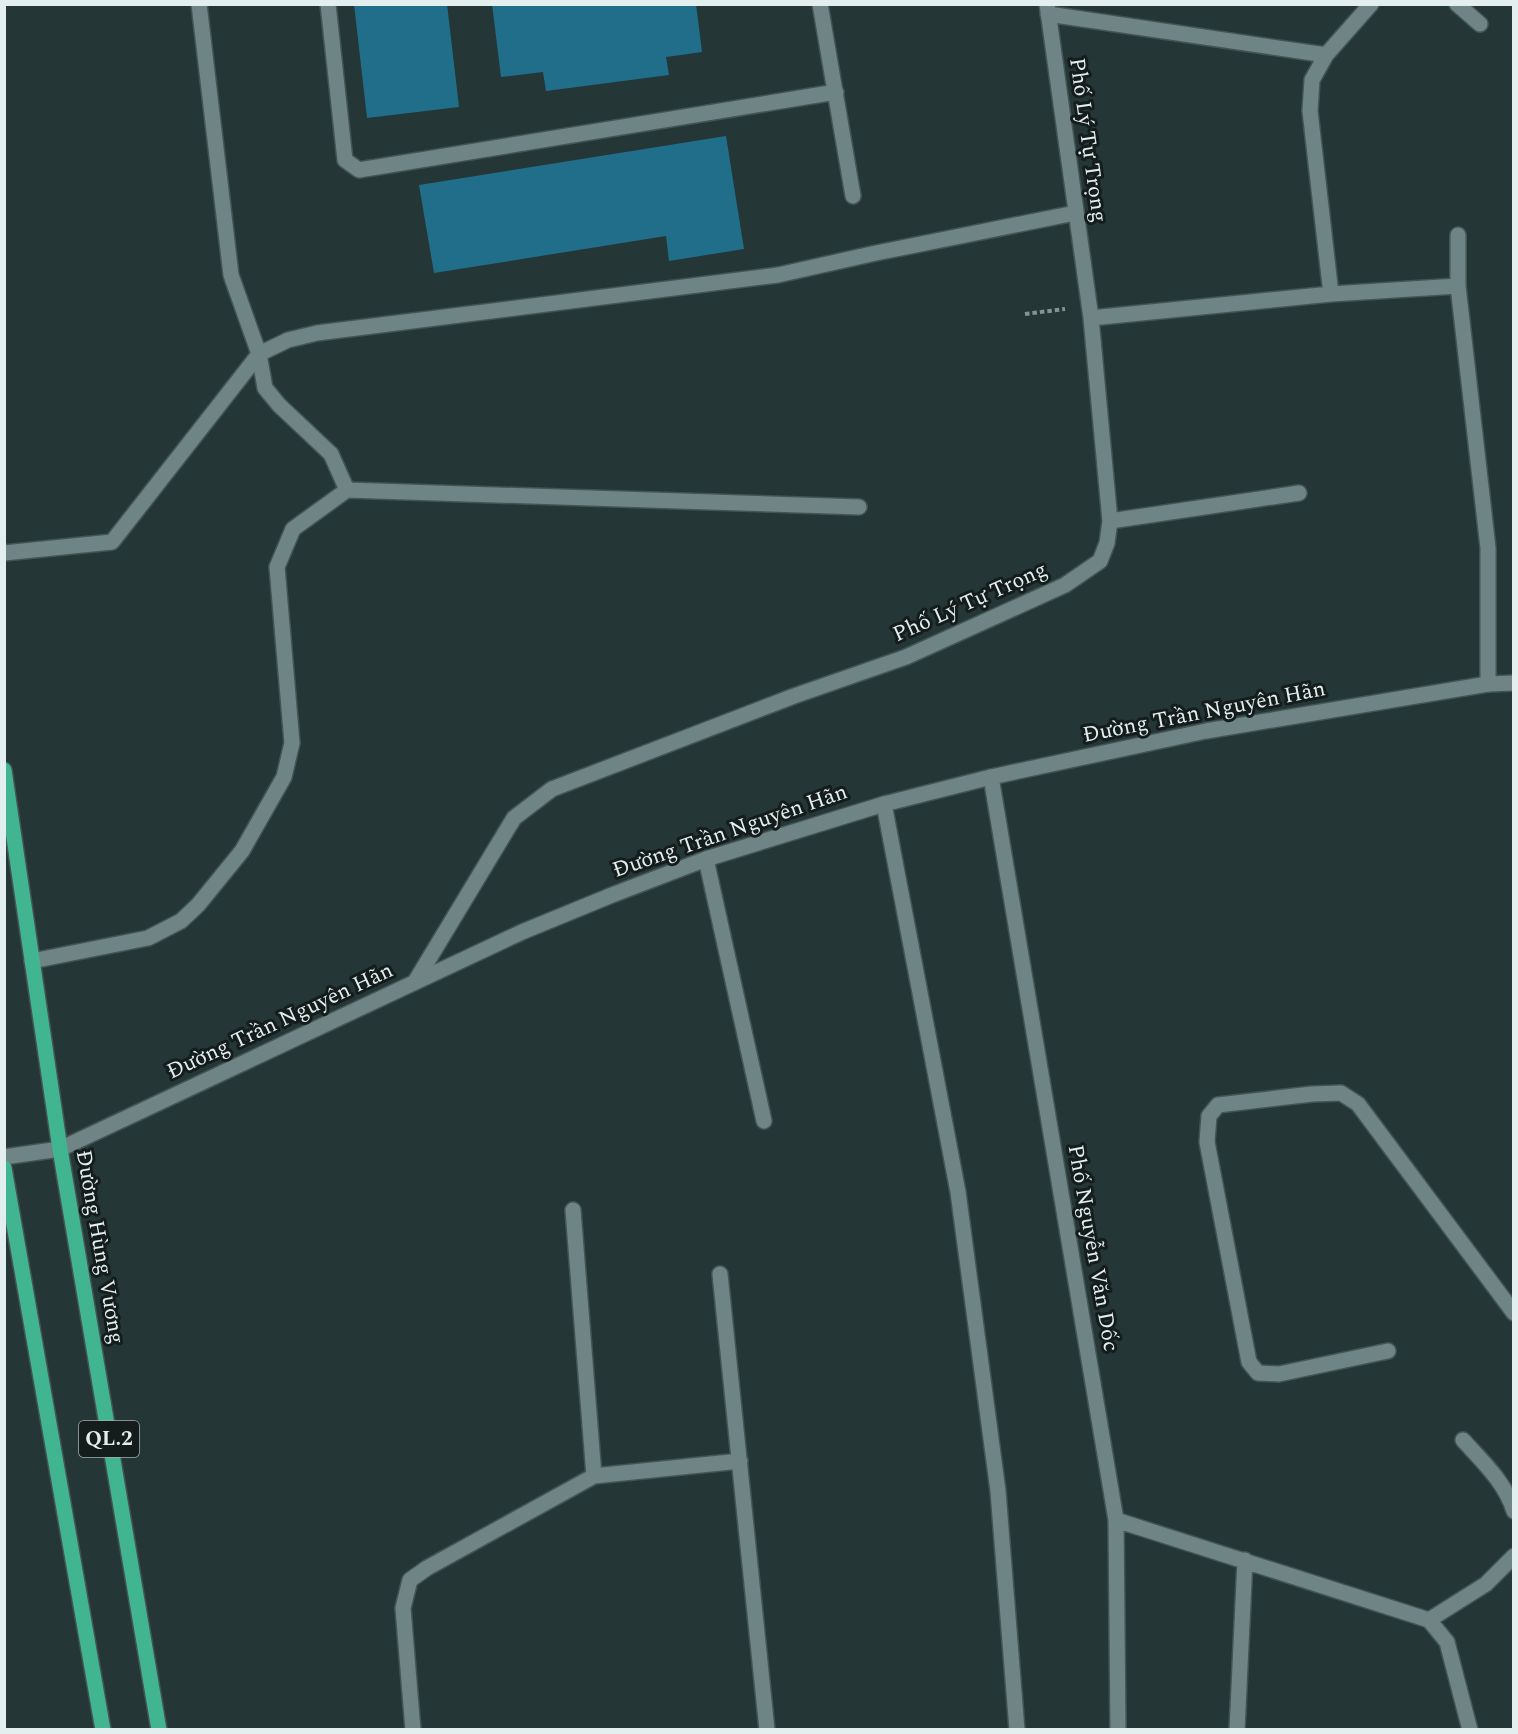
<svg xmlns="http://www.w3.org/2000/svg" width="1518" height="1734" viewBox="0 0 1518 1734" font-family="Spectral,serif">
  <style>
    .building { fill: #216e8b }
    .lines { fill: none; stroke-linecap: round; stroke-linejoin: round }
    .service-casing { stroke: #445454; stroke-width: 18 }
    .minor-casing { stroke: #445454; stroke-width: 18 }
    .tertiary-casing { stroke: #445454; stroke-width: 18 }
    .primary-casing { stroke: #445454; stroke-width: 18 }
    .path { stroke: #859493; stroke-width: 4; stroke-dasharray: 4.5 3; stroke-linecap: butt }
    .service { stroke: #6f8484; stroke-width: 15 }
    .minor { stroke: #6f8484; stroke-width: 15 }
    .tertiary { stroke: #6f8484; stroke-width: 15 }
    .primary { stroke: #40b590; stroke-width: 15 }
    .labels { text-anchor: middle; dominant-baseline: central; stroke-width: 6; stroke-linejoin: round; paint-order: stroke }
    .shield { fill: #141c1c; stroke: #a5afaf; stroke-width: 1.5 }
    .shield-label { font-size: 21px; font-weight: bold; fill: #e3eeee }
    .street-label { font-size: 22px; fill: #e3eeee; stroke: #141c1c }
  </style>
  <rect width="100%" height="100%" fill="#243736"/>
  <path class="building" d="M354 4H447L459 107 367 118Z
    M492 4H696L702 52 666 57 669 75 546 91 543 72 501 77Z
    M726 136 744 249 669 261 666 236 434 273 419 185Z"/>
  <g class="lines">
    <g class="service-casing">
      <path id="service" d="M328 4 345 160 359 170 836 92
        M820 4 853 196
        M1457 4 1480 24
        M720 1274 767 1730
        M594 1476 740 1461
        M413 1730 403 1608 410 1580 427 1568 594 1476 573 1210"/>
    </g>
    <g class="minor-casing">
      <path id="minor" d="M199 4 231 275 259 354 265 388 279 405 331 454 347 490
        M1048 14 1326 55
        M1458 286V235
        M1331 294 1310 111 1312 80 1326 55 1371 4
        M1091 318 1331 294 1458 286 1488 548V684
        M1110 521 1299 493
        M4 553 112 542 259 354 288 340 317 333 778 275 876 253 1075 213
        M991 777 1116 1520 1118 1730
        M884 804 958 1192 998 1491 1017 1730
        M706 859 764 1121
        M32 961 148 938 181 921 198 905 242 851 284 777 292 743 277 567 293 529 347 490 859 507
        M415 982 514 818 552 789 794 696 906 657 1065 585 1100 561 1107 543 1110 521 1091 318 1047 4
        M1388 1351 1279 1374 1258 1373 1249 1362 1207 1142 1209 1116 1218 1105 1312 1094 1341 1093 1358 1104 1514 1313
        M1463 1440C1483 1462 1505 1482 1514 1511
        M1116 1520 1429 1620 1447 1642 1470 1730
        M1429 1620 1486 1584 1514 1556
        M1237 1730 1245 1560"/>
    </g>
    <g class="tertiary-casing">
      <path id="tertiary" d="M4 1157 60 1149 522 932 612 895 706 859 884 804 991 777 1206 731 1488 684 1514 683"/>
    </g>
    <g class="primary-casing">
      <path id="primary" d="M4 770 60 1149 159 1730
        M4 1168 103 1730"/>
    </g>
    <path class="path" d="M1025 314 1065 309"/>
    <use href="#service" class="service"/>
    <use href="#minor" class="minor"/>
    <use href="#tertiary" class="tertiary"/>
    <use href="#primary" class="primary"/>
  </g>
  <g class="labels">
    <rect class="shield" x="79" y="1421" width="60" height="36" rx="4.5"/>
    <g class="shield-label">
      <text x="109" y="1439">QL.2</text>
    </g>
    <g class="street-label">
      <text transform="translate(1088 140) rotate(82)">Phố Lý Tự Trọng</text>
      <text transform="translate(970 602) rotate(-24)">Phố Lý Tự Trọng</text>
      <text transform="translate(1204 712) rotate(-11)">Đường Trần Nguyên Hãn</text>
      <text transform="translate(730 831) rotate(-19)">Đường Trần Nguyên Hãn</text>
      <text transform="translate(280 1021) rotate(-25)">Đường Trần Nguyên Hãn</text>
      <text transform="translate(100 1247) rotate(80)">Đường Hùng Vương</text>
      <text transform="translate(1093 1248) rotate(80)">Phố Nguyễn Văn Dốc</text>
    </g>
  </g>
  <rect width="1518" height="1734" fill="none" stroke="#e3eeee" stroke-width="12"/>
</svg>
